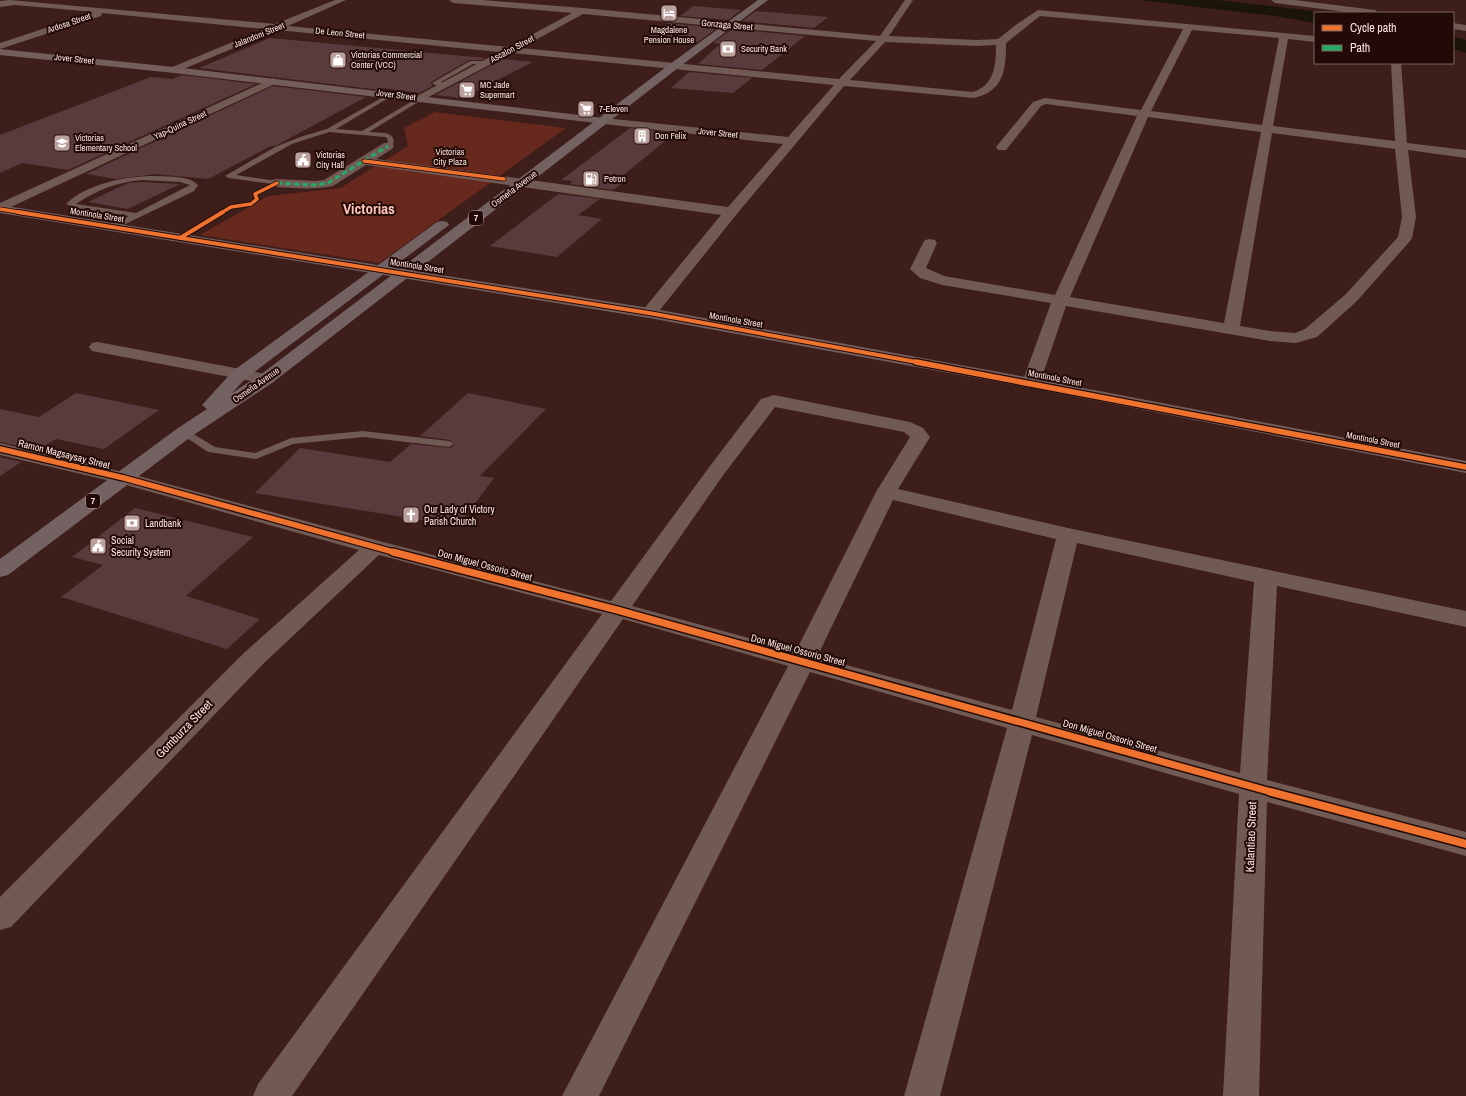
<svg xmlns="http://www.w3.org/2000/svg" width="1466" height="1096" viewBox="0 0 1466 1096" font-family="'Archivo Narrow',sans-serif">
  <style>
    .green { fill: #67281d }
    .water { fill: #1b1509 }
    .building { fill: #5a3b3d }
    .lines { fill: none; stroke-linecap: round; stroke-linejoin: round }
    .lane { fill: #715954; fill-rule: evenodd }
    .street { fill: #715954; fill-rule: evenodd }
    .secondary { fill: #745e5c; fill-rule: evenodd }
    .primary { fill: #746162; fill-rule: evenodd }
    .quiet { stroke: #26ab63; stroke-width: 3; stroke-dasharray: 5.5 3; stroke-linecap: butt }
    .cycleway-far4-casing { stroke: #220a06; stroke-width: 5 }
    .cycleway-far3-casing { stroke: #220a06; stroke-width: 6 }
    .cycleway-far2-casing { stroke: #220a06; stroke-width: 8 }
    .cycleway-far1-casing { stroke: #220a06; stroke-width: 10 }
    .cycleway-casing { stroke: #220a06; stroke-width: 11 }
    .cycleway-far4 { stroke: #ef722f; stroke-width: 3.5 }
    .cycleway-far3 { stroke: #ef722f; stroke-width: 4 }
    .cycleway-far2 { stroke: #ef722f; stroke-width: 5.5 }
    .cycleway-far1 { stroke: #ef722f; stroke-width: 7 }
    .cycleway { stroke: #ef722f; stroke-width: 8 }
    .labels { text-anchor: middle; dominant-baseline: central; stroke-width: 4; stroke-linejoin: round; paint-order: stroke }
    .far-street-label { font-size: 9px; fill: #fde6e2; stroke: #220a06 }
    .far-poi-label { font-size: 9px; fill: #fde6e2; stroke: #220a06; text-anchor: start }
    .far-park-label { font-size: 9px; fill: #f5dad5; stroke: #220a06 }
    .shield { fill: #220a06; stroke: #bba4a0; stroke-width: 1 }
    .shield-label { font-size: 9px; font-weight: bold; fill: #fde6e2 }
    .street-label { font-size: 10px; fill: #fde6e2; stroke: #220a06 }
    .poi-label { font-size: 10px; fill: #fde6e2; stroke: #220a06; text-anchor: start }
    .near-street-label { font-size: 12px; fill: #fde6e2; stroke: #220a06 }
    .far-town-label { font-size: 15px; font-weight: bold; fill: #fec4b9; stroke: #220a06 }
  </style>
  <rect width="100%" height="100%" fill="#3d1e1a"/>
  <path class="green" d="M435 112 566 128 379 263 200 235 268 196 340 188 408 146 404 128Z"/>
  <path class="water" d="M1139 0H1217L1331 13H1315V23L1275 16Z
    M1453 36 1466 40V53L1453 49Z"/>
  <path class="building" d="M693 6 741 10 728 20 680 16Z
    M756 11 828 17 814 28 742 21Z
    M668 23 717 28 698 42 648 37Z
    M732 29 805 36 762 70 698 64 720 44 713 43Z
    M270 38 485 58 482 60H469L431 82V83L433 86 419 93 383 88 380 90 199 68Z
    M503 59 533 62 462 98 435 95Z
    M689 72 752 78 733 93 671 88Z
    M182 75 256 84 68 170 22 163 0 173V135L151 77 173 79Z
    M273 86 366 97 277 145 269 147 208 179 156 174 117 179 86 174Z
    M630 128 675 133 621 177 629 178 613 190 570 184 573 181 561 180Z
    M142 182 180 184 128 209 88 202 128 183Z
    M558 194 600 199 578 215 602 219 557 257 490 246Z
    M76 393 159 410 104 449 56 439 38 450 0 442V409L39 417Z
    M468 393 546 409 480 476 494 478 458 526 255 493 300 448 390 462 411 444 450 448 455 445 450 440 420 436Z
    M0 457 21 462 0 476Z
    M135 508 253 537 186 596 260 619 227 649 61 597 103 565 72 557Z"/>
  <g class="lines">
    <path class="lane" d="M470 61H488L491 63 488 65 473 64 441 82 450 83V85H435L432 83Z
      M390 93 393 95 392 96 336 129 362 131 419 97H423V99L369 132 386 133 392 136 394 142 390 147 385 146 388 142 387 138 385 137 329 132 292 144 236 175 277 181H280V185L229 178 225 176 275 147 300 137 327 129Z
      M156 176C168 177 188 175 198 185L194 191 115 229H112V225L129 216 76 208 66 204C87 183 128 176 156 176ZM142 180 180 182 190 185 136 213 76 204C97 190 117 182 142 180Z
      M185 429 215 447 255 453 291 438 363 431 449 441 454 444 449 447 363 437 293 444 256 459 208 452 181 434 180 432 181 430Z"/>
    <path class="street" d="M10 0 275 24 335 0H346L288 26 509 47 572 13 453 3 449 0H482L583 8 880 36 905 0H913L889 36 977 40 998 39 1017 24 1038 10 1315 36V42L1288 39 1273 126 1395 141 1391 63H1401L1407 143 1466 150V158L1408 150 1416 217 1412 238 1410 241 1357 301 1317 337 1296 343 1270 341 1066 306 1040 383 1037 387 1031 388 1025 387 1022 383 1051 303 942 285 920 278 910 269 923 243 925 240 930 239 935 240 937 243 926 268 944 276 1055 295 1137 116 1046 104 1041 106 1006 150H998L996 147 1033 102 1045 98 1141 110 1183 29 1040 16 1006 43C1006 70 1004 91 974 98L844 86 736 215 655 316 649 318 643 316 641 313 643 310 721 215 366 165 333 186C314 190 296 188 277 187L272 186 270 183 272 180 277 179 315 181 324 180 384 143H392L394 146 392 149 376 159 728 207 783 144 604 124 600 123 598 121 600 119 604 118 788 137 834 85 512 53 421 101 417 100 415 98 417 96 499 52 277 30 174 73 169 70 170 68 264 29 102 13 101 16 0 49V43L94 12 15 5 0 7V1ZM583 14 876 41 839 79 521 48ZM1192 30 1279 38 1262 125 1151 111ZM885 42 977 46 996 45C996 64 995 85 973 92L850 80ZM1148 117 1261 132 1224 323 1070 297ZM1272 133 1395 149 1402 217 1398 237 1345 295 1305 329 1295 333 1270 331 1240 326Z
      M1271 0H1295L1375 10 1379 13H1354L1275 3Z
      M1453 23 1466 25V31L1453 29Z
      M273 78 278 81 277 83 0 212V203Z
      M98 342 266 374 272 375 275 379 272 383 266 384 92 351 89 347 92 343Z
      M774 395 910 422 923 428 930 437 898 489 1068 528 1466 611V627L1277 586 1267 780 1466 832V856L1267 802 1259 1096H1223L1239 794 1032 735 940 1096H904L1007 728 810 672 599 1096H562L788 666 623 619 292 1096H253L258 1084 602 614 379 555 263 664 11 927 0 930V897L245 652 359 550 119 483 0 455V443L131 474 383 542 611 601 710 466 761 399ZM775 407 904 432 910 437 876 492 796 651 632 606 724 474ZM893 500 1056 539 1012 710 817 657ZM1077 543 1254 582 1240 773 1036 717Z"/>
    <path class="secondary" d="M0 49 174 67 604 118 608 119 610 121 608 123 604 124 174 73 0 55Z
      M0 205 649 308 1031 378 1466 461V473L1031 388 649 318 0 213Z"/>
    <path class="primary" d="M758 0H768L678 68 272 383 192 436 8 575 0 577V559L178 428 207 409 202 405 233 371 437 222 442 221 447 222 449 225 245 379 232 393 260 375 670 64Z"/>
    <path class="quiet" d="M277 183 315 185 328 183 388 146"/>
    <g class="cycleway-far4-casing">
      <path id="cycleway-far4" d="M364 161 504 179
        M0 209 24 213
        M221 213 231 207 251 204 257 199 255 194 277 183"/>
    </g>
    <g class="cycleway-far3-casing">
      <path id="cycleway-far3" d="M18 212 649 313 922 363
        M180 238 223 212"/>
    </g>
    <g class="cycleway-far2-casing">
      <path id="cycleway-far2" d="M916 362 1466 467
        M0 449 124 478 397 553"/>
    </g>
    <g class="cycleway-far1-casing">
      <path id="cycleway-far1" d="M393 552 617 610 1275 793"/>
    </g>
    <g class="cycleway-casing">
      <path id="cycleway" d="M1271 792 1466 844"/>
    </g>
    <use href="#cycleway-far4" class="cycleway-far4"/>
    <use href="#cycleway-far3" class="cycleway-far3"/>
    <use href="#cycleway-far2" class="cycleway-far2"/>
    <use href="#cycleway-far1" class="cycleway-far1"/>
    <use href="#cycleway" class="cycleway"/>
  </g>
  <defs>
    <g id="hotel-square" transform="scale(0.9)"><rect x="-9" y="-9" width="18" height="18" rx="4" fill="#baa09c" stroke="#220a06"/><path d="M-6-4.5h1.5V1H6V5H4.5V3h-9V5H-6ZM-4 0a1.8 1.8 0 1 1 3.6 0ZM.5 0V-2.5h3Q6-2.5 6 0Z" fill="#fff"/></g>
    <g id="bank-square" transform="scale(0.9)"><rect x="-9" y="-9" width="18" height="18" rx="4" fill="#baa09c" stroke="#220a06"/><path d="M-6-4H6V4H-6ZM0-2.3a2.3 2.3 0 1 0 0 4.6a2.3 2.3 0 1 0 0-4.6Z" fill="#fff"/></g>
    <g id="shop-square" transform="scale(0.9)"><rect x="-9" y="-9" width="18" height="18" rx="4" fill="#baa09c" stroke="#220a06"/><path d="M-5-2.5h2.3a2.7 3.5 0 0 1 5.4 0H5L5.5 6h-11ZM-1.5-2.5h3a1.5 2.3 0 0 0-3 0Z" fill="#fff"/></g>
    <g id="supermarket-square" transform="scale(0.9)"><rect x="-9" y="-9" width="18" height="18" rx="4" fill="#baa09c" stroke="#220a06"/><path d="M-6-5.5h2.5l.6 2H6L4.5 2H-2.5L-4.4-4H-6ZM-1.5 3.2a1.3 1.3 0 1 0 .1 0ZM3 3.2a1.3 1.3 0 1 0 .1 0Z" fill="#fff"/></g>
    <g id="building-square" transform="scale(0.9)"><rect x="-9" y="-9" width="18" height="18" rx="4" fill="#baa09c" stroke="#220a06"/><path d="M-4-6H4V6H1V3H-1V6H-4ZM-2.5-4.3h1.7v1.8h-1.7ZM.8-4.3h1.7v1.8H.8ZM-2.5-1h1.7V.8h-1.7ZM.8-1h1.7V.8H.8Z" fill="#fff"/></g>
    <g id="school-square" transform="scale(0.9)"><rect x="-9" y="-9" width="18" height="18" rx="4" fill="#baa09c" stroke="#220a06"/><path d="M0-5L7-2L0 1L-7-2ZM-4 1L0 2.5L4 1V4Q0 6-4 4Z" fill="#fff"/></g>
    <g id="civic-square" transform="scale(0.9)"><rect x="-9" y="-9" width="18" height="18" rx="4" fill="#baa09c" stroke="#220a06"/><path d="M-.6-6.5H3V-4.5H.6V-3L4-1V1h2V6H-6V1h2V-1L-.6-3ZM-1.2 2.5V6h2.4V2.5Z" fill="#fff"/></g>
    <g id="fuel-square" transform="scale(0.9)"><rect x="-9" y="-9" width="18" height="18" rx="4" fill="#baa09c" stroke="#220a06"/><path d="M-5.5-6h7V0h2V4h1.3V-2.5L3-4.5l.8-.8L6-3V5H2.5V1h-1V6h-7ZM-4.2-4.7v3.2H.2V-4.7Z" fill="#fff"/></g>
    <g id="church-square" transform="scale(0.9)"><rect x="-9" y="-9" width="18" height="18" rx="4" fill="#baa09c" stroke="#220a06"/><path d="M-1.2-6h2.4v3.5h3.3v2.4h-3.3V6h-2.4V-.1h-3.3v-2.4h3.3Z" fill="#fff"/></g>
  </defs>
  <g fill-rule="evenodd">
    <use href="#hotel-square" x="669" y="13"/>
    <use href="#bank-square" x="728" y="49"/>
    <use href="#shop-square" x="338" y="60"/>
    <use href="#supermarket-square" x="467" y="90"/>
    <use href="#supermarket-square" x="586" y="109"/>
    <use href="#building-square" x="642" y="136"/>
    <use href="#school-square" x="62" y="143"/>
    <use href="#civic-square" x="303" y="160"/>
    <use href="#fuel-square" x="591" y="179"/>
    <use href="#church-square" x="411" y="515"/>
    <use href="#bank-square" x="132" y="523"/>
    <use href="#civic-square" x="98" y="546"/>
  </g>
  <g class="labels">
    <g class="far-street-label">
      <text transform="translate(69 23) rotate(-19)">Ardosa Street</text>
      <text transform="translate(727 25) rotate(5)">Gonzaga Street</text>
      <text transform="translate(340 33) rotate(6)">De Leon Street</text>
      <text transform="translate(259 35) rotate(-22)">Jalandoni Street</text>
      <text transform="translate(512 49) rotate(-28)">Ascalon Street</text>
      <text transform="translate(74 59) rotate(6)">Jover Street</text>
      <text transform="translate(396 95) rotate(7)">Jover Street</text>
      <text transform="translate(180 125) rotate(-25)">Yap-Quina Street</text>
      <text transform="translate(718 133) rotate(6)">Jover Street</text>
      <text transform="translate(514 189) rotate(-37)">Osmeña Avenue</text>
      <text transform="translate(97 215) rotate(9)">Montinola Street</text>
      <text transform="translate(417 266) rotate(9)">Montinola Street</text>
      <text transform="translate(736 320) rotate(10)">Montinola Street</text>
      <text transform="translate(1055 378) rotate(11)">Montinola Street</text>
      <text transform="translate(256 385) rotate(-35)">Osmeña Avenue</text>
      <text transform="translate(1373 440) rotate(11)">Montinola Street</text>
    </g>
    <g class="far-poi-label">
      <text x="669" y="30" text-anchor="middle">Magdalene<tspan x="669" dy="10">Pension House</tspan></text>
      <text x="741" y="49">Security Bank</text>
      <text x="351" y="55">Victorias Commercial<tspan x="351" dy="10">Center (VCC)</tspan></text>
      <text x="480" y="85">MC Jade<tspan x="480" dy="10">Supermart</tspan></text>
      <text x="599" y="109">7-Eleven</text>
      <text x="655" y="136">Don Felix</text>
      <text x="75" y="138">Victorias<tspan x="75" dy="10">Elementary School</tspan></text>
      <text x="316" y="155">Victorias<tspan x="316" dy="10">City Hall</tspan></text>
      <text x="604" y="179">Petron</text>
    </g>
    <g class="far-park-label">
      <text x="450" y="152">Victorias<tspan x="450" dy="10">City Plaza</tspan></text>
    </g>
    <g class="shield">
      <rect x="469" y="211" width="14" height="14" rx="3"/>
      <rect x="86" y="494" width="14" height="14" rx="3"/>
    </g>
    <g class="shield-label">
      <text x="476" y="218">7</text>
      <text x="93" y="501">7</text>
    </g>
    <g class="street-label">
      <text transform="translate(64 454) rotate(14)">Ramon Magsaysay Street</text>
      <text transform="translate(485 565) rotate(15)">Don Miguel Ossorio Street</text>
      <text transform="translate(798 650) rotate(15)">Don Miguel Ossorio Street</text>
      <text transform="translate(1110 736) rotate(16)">Don Miguel Ossorio Street</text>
    </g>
    <g class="poi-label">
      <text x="424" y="509">Our Lady of Victory<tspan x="424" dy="12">Parish Church</tspan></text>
      <text x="145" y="523">Landbank</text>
      <text x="111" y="540">Social<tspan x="111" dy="12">Security System</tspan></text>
    </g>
    <g class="near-street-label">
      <text transform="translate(184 729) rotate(-46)">Gomburza Street</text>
      <text transform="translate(1251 837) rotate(-88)">Kalantiao Street</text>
    </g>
    <g class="far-town-label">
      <text x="369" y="208">Victorias</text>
    </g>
  </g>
  <rect x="1314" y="12" width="140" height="52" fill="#220a06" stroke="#7a625e"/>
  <rect x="1322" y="25" width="20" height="6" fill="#ef722f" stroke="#7a625e"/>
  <text x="1350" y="32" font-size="12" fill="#fde6e2">Cycle path</text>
  <rect x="1322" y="45" width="20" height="6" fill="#26ab63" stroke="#7a625e"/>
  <text x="1350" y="52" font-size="12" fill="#fde6e2">Path</text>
</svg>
